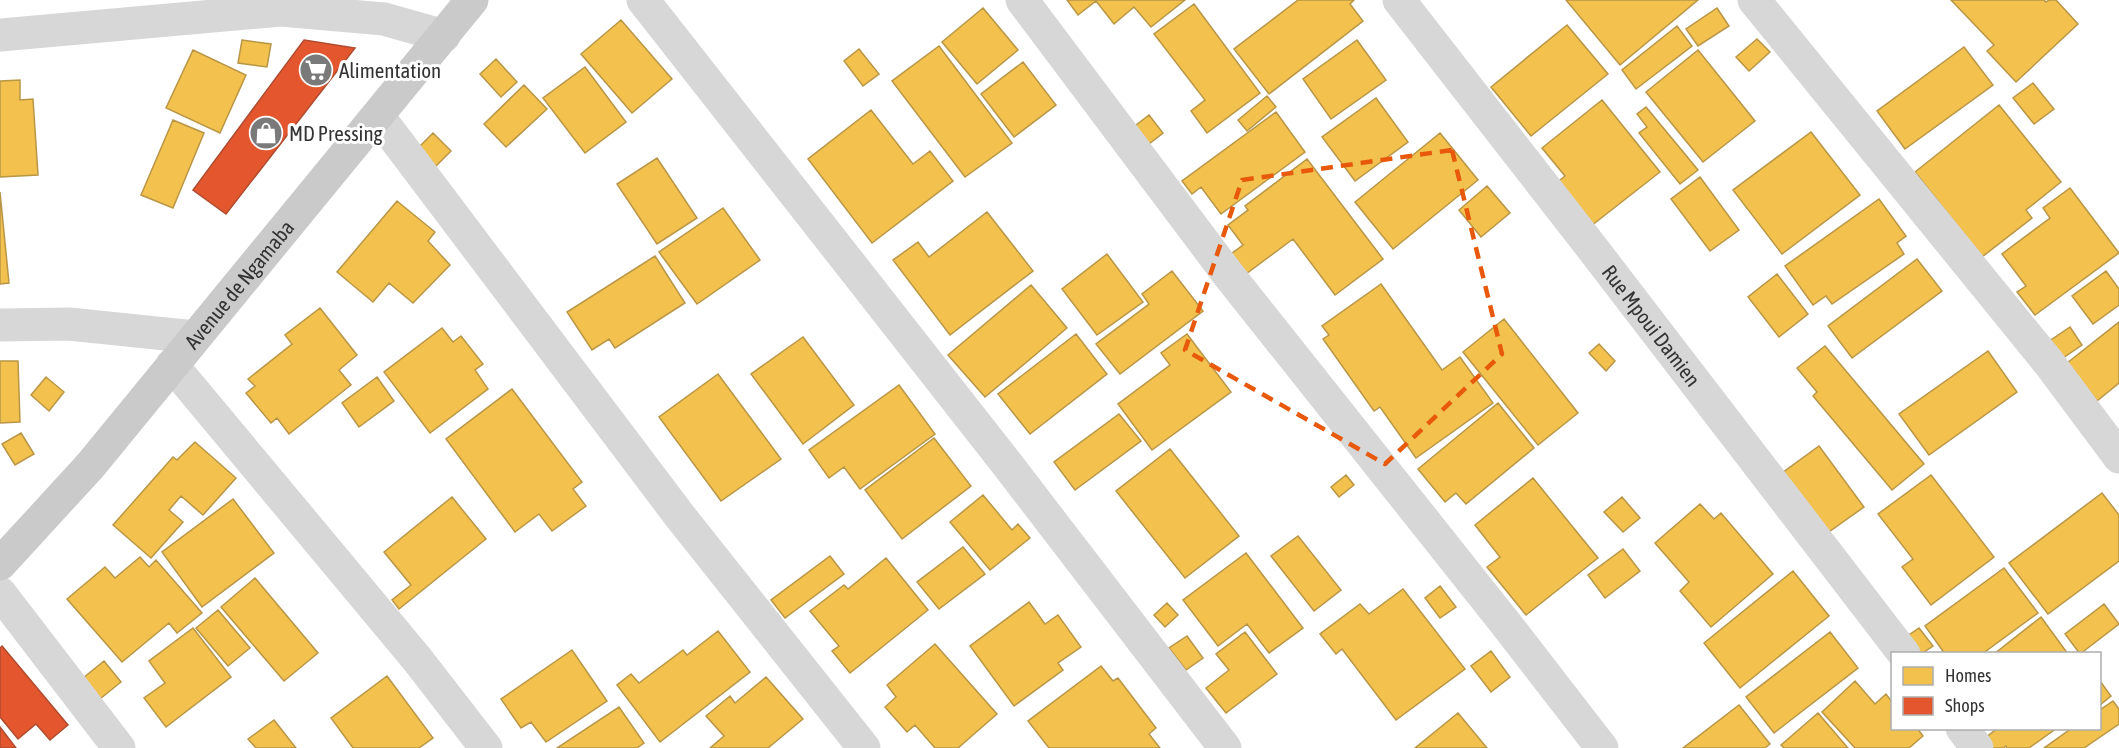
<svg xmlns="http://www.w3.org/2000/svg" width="2119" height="748" viewBox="0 0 2119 748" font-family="'Asap Condensed',sans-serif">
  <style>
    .homes { fill: #f2c14e; stroke: #b99646; stroke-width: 1.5 }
    .shops { fill: #e4572e; stroke: #af4c30; stroke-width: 1.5 }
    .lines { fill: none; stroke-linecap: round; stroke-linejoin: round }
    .minor { stroke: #d7d7d7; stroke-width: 33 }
    .major { stroke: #cacaca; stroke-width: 33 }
    .marked { fill: none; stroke: #e8590c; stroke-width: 4.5; stroke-dasharray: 12 8; stroke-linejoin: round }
    .labels { text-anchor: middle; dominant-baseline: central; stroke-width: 6; stroke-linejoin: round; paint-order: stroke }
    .poi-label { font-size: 21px; fill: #333; stroke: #fff; text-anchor: start }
    .street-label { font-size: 21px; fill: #333; stroke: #fff }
  </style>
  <rect width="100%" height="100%" fill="#fff"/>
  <path class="homes" d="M1067 0H1185L1151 27 1134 7 1114 24 1096 1 1078 15Z
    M1298 0H1354L1350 4 1363 21 1269 94 1234 49Z
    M1566 0H1698L1620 65Z
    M1951 0H2044L2046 2 2049 0H2056L2078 24 2016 82 1987 51 1994 45Z
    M1194 4 1260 93 1207 133 1191 111 1205 100 1154 34Z
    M983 8 1018 50 977 84 942 42Z
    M1717 8 1729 26 1698 46 1686 29Z
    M621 20 672 79 632 113 581 54Z
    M1567 25 1608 74 1531 136 1491 87Z
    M1677 26 1692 46 1636 89 1622 70Z
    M1757 39 1770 52 1749 71 1736 57Z
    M242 40 271 44 267 67 238 63Z
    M1357 40 1386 80 1331 119 1303 79Z
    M939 46 1012 143 965 177 892 81Z
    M1964 47 1993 85 1905 149 1877 111Z
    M859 49 879 74 863 86 844 61Z
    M193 50 246 75 220 133 166 108Z
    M1698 50 1755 121 1703 162 1646 92Z
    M496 59 517 82 501 97 480 74Z
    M1023 62 1056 105 1014 137 981 94Z
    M585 67 626 122 585 153 543 98Z
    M20 80V100L33 99 38 175 0 177V81Z
    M2033 83 2054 109 2034 124 2013 98Z
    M524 85 547 109 506 147 484 124Z
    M1267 96 1276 107 1247 131 1238 120Z
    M1376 98 1408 142 1355 181 1322 137Z
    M1602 100 1660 172 1591 226 1556 183 1565 176 1542 148Z
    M1999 105 2061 182 2026 210 2032 218 1982 257 1915 172Z
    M1646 107 1698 170 1680 184 1639 133 1647 127 1637 114Z
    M871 110 913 164 930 151 953 181 872 243 808 159Z
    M1276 112 1305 152 1221 214 1201 187 1192 194 1182 181Z
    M1149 115 1163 133 1149 144 1135 126Z
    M173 120 204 133 173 208 141 195Z
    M1811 132 1860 195 1782 254 1733 190Z
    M433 133 451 151 432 170 413 153Z
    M1440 133 1478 180 1393 249 1355 202Z
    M657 158 697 218 657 244 617 184Z
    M1307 159 1383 259 1335 295 1293 239 1246 274 1231 254 1243 245 1228 225 1248 210 1245 206Z
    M1700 177 1739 230 1710 251 1671 199Z
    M1487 186 1510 213 1481 237 1459 210Z
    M2070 188 2119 253 2035 315 2017 292 2026 286 2002 254 2050 218 2043 208Z
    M0 192 9 283 0 284Z
    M1879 199 1906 236 1897 243 1904 254 1832 304 1826 296 1813 305 1785 266Z
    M397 201 435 232 428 241 450 265 413 303 389 283 373 302 337 272Z
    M723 208 760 260 697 304 659 252Z
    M987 212 1033 271 950 335 893 260 918 242 929 257Z
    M1107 254 1143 302 1097 335 1062 289Z
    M655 256 685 303 615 348 609 339 592 350 567 312Z
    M1917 259 1942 291 1852 358 1828 326Z
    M1172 271 1203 311 1120 374 1096 344 1149 304 1142 294Z
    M2106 271 2119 289V305L2093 324 2072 296Z
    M1777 274 1808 314 1779 337 1748 297Z
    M1381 284 1442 370 1460 357 1493 403 1416 458 1380 407 1374 411 1323 339 1329 335 1322 326Z
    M1031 285 1067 328 985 397 948 355Z
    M320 308 357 355 339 370 351 385 289 434 277 418 271 423 246 393 255 386 248 379 292 344 285 335Z
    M1504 319 1578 413 1538 445 1463 352Z
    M2119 322V383L2097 401 2067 363Z
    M2070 327 2082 345 2060 360 2048 342Z
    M442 328 453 342 461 336 483 364 475 370 488 389 430 433 384 372Z
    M1076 334 1107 374 1030 434 998 394Z
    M1187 334 1231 392 1152 450 1118 404 1170 365 1161 353Z
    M803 337 854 405 803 444 751 374Z
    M1599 344 1615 361 1606 371 1589 353Z
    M1825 346 1924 464 1892 490 1813 396 1817 392 1797 368Z
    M1988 351 2017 392 1929 455 1899 414Z
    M0 361H18L20 422 0 423Z
    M718 374 781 459 721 501 659 417Z
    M46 377 64 392 49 411 31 395Z
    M377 377 394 401 359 427 342 403Z
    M899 385 935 434 860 489 844 467 829 478 809 450Z
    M512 389 582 482 573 489 586 506 552 531 539 514 515 532 446 439Z
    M1498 403 1534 448 1466 504 1456 493 1445 502 1418 469Z
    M1119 414 1141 441 1075 490 1054 462Z
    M21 433 34 454 15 465 2 444Z
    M934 438 971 486 902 539 865 490Z
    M195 442 236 478 203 515 181 496 169 510 183 522 151 558 113 525 173 457 177 460Z
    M1819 446 1864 507 1826 534 1782 473Z
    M1170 449 1239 536 1185 578 1116 491Z
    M1346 475 1354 485 1339 497 1331 487Z
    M1931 475 1994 557 1931 605 1902 567 1913 559 1878 514Z
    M1533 478 1598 558 1526 615 1487 567 1500 557 1475 525Z
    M2102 493 2119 515V561L2048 614 2009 563Z
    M983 495 1012 530 1018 524 1030 538 990 570 950 522Z
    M452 497 486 539 399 609 392 600 411 585 384 552Z
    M1622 497 1640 518 1623 532 1604 512Z
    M233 499 274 553 202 607 162 552Z
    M1700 504 1714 519 1721 513 1773 574 1711 627 1680 591 1689 582 1655 543Z
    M1298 536 1341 590 1314 611 1271 556Z
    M963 547 985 574 939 609 917 582Z
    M1623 549 1640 571 1605 598 1588 575Z
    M1246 553 1303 628 1269 653 1247 624 1218 646 1183 600Z
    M830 556 844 574 785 618 771 600Z
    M140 557 149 567 156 560 202 613 177 633 169 623 122 662 67 599 105 567 115 578Z
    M886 558 928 610 850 673 832 651 839 646 810 611 844 585 848 589Z
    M2004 568 2038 613 1982 654H1945L1925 626Z
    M1793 571 1829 616 1740 688 1704 643Z
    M255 578 318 653 284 681 221 607Z
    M1440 586 1456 607 1440 618 1425 598Z
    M1403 589 1465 669 1396 720 1342 649 1336 654 1320 634 1360 604 1369 614Z
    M1029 602 1045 624 1058 615 1081 647 1058 663 1063 670 1014 706 970 646Z
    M1167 603 1178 615 1165 627 1154 615Z
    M2104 604 2119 624 2080 654 2065 634Z
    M218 610 250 648 228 666 196 628Z
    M2041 617 2068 654H1994Z
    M193 628 231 677 166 727 144 698 165 683 149 661Z
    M1919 628 1933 646 1921 654H1918L1906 637Z
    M718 631 750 672 660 742 617 685 631 674 639 683 683 650 687 655Z
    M1245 632 1277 674 1226 713 1206 688 1229 670 1216 654Z
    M1830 632 1858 668 1774 733 1746 697Z
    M1187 636 1203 658 1186 670 1169 648Z
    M935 644 997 714 958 748H935L915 725 907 732 885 707 896 697 887 685Z
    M572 650 607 701 546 742 531 722 521 728 501 699Z
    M1491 651 1510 677 1491 692 1471 666Z
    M104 661 121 682 95 703 78 682Z
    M1101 666 1113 681 1118 678 1156 728 1149 734 1160 748H1049L1028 721Z
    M387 676 433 738 419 748H353L331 718Z
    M766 677 803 719 768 748H710L724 736 706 716 730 696 735 703Z
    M1855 681 1875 704 1886 694 1892 702V728H1917L1923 736 1909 748H1855L1822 712Z
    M2100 681 2111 696 2100 705Z
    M2113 701 2119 709V724L2084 748H2044L2072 728H2100V710Z
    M1739 705 1770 744 1765 748H1683Z
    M619 707 644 743 637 748H557Z
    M1458 713 1487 748H1415Z
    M1818 713 1848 748H1784L1781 745Z
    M274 720 296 748H256L248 739Z
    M1998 728H2057L2029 748H2007L2006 746 2003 748H1993L1985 738Z"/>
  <path class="shops" d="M304 40 355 48 226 214 193 190Z
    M2 646 68 725 50 740 36 724 18 739 0 717V648Z
    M0 727 16 748H0Z"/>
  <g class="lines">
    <g class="minor">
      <path d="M643 0 1007 464 1225 748"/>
      <path d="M1022 0 1227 273 1506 624 1602 748"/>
      <path id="s1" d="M1399 0 1596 253 1904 654"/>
      <path d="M1754 0 2049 363 2119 457"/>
      <path d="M0 35 281 10 384 19 444 36"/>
      <path d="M378 116 679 515 864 748"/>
      <path d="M0 325 69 324 195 337"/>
      <path d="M172 365 417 659 486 748"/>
      <path d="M0 593 119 748"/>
      <path d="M1962 728 1977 748"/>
    </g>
    <path class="major" id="s2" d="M0 564 90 466 472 0"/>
  </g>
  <path class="marked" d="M1452 150 1502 354 1385 464 1185 350 1242 180Z"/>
  <defs>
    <g id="supermarket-disc" transform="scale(1.725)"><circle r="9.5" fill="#7a7a7a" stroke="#fff"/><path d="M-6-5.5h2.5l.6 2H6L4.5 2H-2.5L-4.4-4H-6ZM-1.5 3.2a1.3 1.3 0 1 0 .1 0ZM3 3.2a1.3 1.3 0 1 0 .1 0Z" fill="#fff"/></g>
    <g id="shop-disc" transform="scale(1.725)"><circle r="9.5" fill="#7a7a7a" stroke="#fff"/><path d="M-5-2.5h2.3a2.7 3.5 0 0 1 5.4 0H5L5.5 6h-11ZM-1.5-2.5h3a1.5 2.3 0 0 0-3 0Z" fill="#fff"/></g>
  </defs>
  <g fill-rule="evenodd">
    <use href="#supermarket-disc" x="316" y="70"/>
    <use href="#shop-disc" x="266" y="133"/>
  </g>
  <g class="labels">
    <g class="poi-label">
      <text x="339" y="70">Alimentation</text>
      <text x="289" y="133">MD Pressing</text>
    </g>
    <g class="street-label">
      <text stroke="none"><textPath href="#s2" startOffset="368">Avenue de Ngamaba</textPath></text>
      <text stroke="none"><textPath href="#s1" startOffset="412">Rue Mpoui Damien</textPath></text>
    </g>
  </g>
  <rect x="1891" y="652" width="210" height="78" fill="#ffffff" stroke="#adadad" stroke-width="1.5"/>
  <rect x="1903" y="667" width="30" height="18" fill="#f2c14e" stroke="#adadad" stroke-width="1.5"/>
  <text x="1945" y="682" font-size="18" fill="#333333">Homes</text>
  <rect x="1903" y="697" width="30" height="18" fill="#e4572e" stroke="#adadad" stroke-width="1.5"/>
  <text x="1945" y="712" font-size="18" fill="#333333">Shops</text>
</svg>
